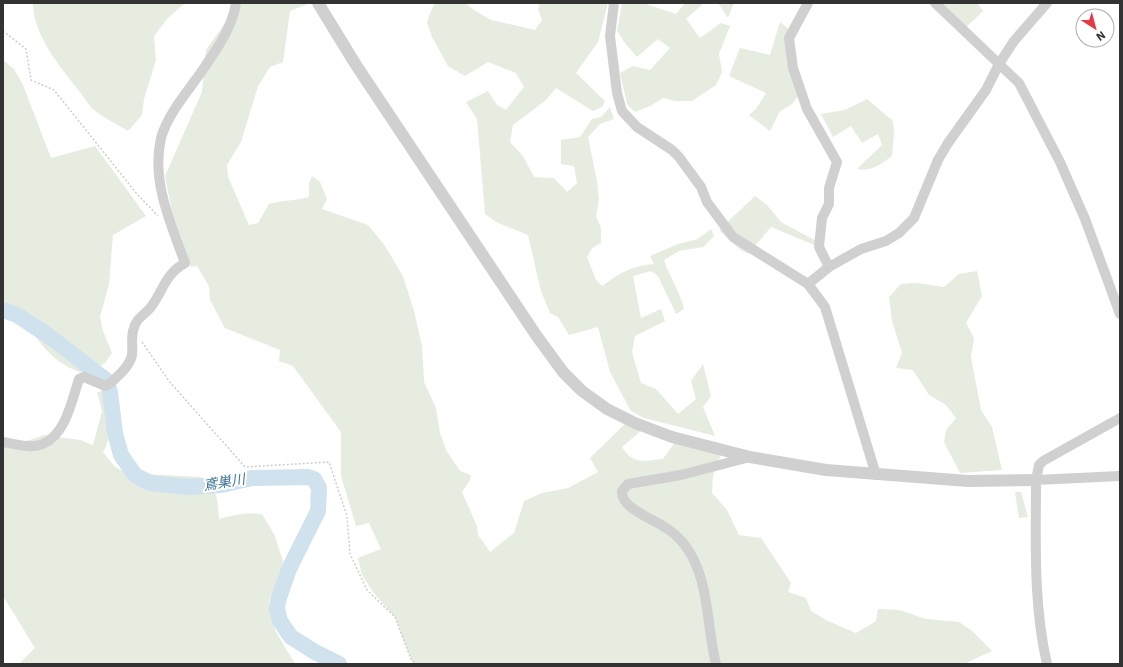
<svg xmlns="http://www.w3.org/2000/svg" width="1123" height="667" viewBox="0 0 1123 667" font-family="'IBM Plex Sans','Noto Sans JP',sans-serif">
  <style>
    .green { fill: #e6ecdf }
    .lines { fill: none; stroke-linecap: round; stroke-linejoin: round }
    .river { stroke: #cfe2ee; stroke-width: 16 }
    .path { stroke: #cdcdcd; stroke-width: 1.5; stroke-dasharray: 2 2; stroke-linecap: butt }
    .minor { stroke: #d0d0d0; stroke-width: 10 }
    .tertiary { stroke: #d0d0d0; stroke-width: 12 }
    .labels { text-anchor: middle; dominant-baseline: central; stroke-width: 4; stroke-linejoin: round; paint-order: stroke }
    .water-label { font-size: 14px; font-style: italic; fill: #3f7597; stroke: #fff }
  </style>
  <rect width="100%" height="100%" fill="#fff"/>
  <path class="green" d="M33 3H185L167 19 154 36 156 60 144 99 142 115 128 131C117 124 104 118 94 110 88 105 84 97 79 91 60 66 33 35 33 3Z
    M239 3H310L290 11 283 62 270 67 258 86 241 142 227 165 228 177 249 225 258 223 269 204C283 200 295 201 309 197V183L312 176 320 182 327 199 322 209 368 225 385 246 403 276 414 311 422 346 424 382 436 408 440 433 446 450 460 471 471 475 470 480 462 492 477 526 478 535 490 552 514 533 524 501 542 493 568 488 598 472 590 458 628 421 641 431 622 447C633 465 644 461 663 459L675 442 722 452 713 476 712 493 727 510 739 535 761 538 791 583 788 592 806 598 811 611 828 621 856 633 876 621 878 609 899 610 926 619 959 622 972 631 992 651 964 664H413L395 617 373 592 362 575 358 558 381 549 369 523 356 526 341 476V432L293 366 279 361 280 350 225 328 210 300 209 286 197 266 191 267 172 212 165 176 202 92 206 50Z
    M436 3H465L474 10 491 20 535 30 542 20 538 9 540 3H608L598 42 576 73 605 101 602 107 593 111 556 88 546 100 513 125 510 142 523 156 534 177 554 178 567 192 577 183 574 166 561 164V140L580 137 592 119 601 117 610 107 614 119 600 124 588 137 597 181 599 200 596 216 601 228V243L592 248 587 257 596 280 602 286C618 274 633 265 654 264L650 256 678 244 698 239 711 229 714 236 703 247 679 251 664 260C669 277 680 291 684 309L676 314 658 276 651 271 633 276 641 318 661 309 665 321 635 336 632 352 641 383 656 389 678 414 696 399 691 381 703 364 711 396 703 407 715 436 644 418 631 411 610 372 598 327 569 335 558 317 550 313 541 291 528 235 496 222 485 214 477 119 466 102 488 91 497 105 506 110 524 87 516 73 488 62 465 76 448 66 432 37 427 22 433 6Z
    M622 3H643L676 14 685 3H704L686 19 700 38 721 23 730 26 719 54 722 72 716 85 692 101H675L663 98 652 105 635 112 627 104 620 73 633 66 650 70 670 48 658 39 637 57 625 43 617 31Z
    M718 3H734L728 18Z
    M936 3H977L983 11 963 30Z
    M780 22 792 32 799 95 791 105 780 111 770 131 749 115 756 109 766 93 729 76 740 48 770 55Z
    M3 60 14 69 23 85 51 158 95 146 146 216 113 235 109 284 100 317 103 331 112 353 105 363 87 374C61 368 46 352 31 330 27 323 24 314 17 310 13 307 8 306 3 304Z
    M867 99 893 121 894 133 892 156C881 164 871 172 857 169L882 145 878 134 862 143 851 126 833 137 821 114 845 110Z
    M755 196 767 205 781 222 816 241 819 247 771 227 748 254 738 248 719 230Z
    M977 271 982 296 966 323 974 338 971 357 981 410 992 427 1002 470 960 473 944 442 946 430 956 418 946 405 929 395 913 370 896 368 902 353 892 321 889 297 901 284 917 283 944 287 959 274Z
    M104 391C107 409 114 436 103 452L114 466 126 473 201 477C219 495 217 495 219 519 233 515 247 512 262 514L275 536 283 561 276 590 269 600 271 618 276 632 295 664H19L35 648 3 596V447H10L44 435 80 440 93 445 102 411 97 392Z
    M1015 492H1021L1028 517 1019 518Z"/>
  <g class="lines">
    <path class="river" d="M3 310 17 315 49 336 106 380 110 392 115 433 121 455 135 475 142 479 150 483 189 487 222 485 252 478 308 477 314 479 319 488 318 511 289 569 278 601 277 609 280 621 291 637 315 652 339 664"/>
    <path class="path" d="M3 31 26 49 31 80 54 90 137 194 158 216
      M142 342 169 381 245 467 329 462 347 516 350 554 367 590 395 617 411 659 416 664"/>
    <path class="minor" d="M614 3 610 36 617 93 622 111 637 127 672 150 679 157 701 187 707 202 733 237 808 284 825 307 876 475
      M808 3 789 38 793 68 807 109 837 162 829 188V204L822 218 819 247 829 267
      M935 3 1019 83 1060 162 1085 219 1120 314
      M808 284 829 267 861 249 886 241 899 233 914 218 938 160 948 143 986 90 999 64 1014 41 1047 3
      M3 442C15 444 31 449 43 444 66 434 72 400 79 379L84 377 106 386C115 380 130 366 132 355 133 347 131 339 133 331 136 317 144 316 151 307 163 291 165 274 185 263 171 224 151 181 161 138 168 113 189 90 204 68 218 47 232 28 236 3
      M1036 480 1120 476
      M716 664C706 625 710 577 684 544 679 538 673 532 666 528 654 519 620 508 622 491L628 484 681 475 750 457
      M1047 664C1033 603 1036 542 1036 480L1039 465 1043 461 1120 418"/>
    <path class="tertiary" d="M318 3 356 65 536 335 563 372 582 391 607 409 635 423 672 437 750 457 826 470 968 481 1036 480"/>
  </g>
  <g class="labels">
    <g class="water-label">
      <text transform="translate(224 482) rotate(-9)">鳶巣川</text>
    </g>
  </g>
  <rect width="1123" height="667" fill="none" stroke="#333333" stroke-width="8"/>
  <g transform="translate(1095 28) rotate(144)"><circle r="19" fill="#ffffff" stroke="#adadad"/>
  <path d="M0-3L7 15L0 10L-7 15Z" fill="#e63946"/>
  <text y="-6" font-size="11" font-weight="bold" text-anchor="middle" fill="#333333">N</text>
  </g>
</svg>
